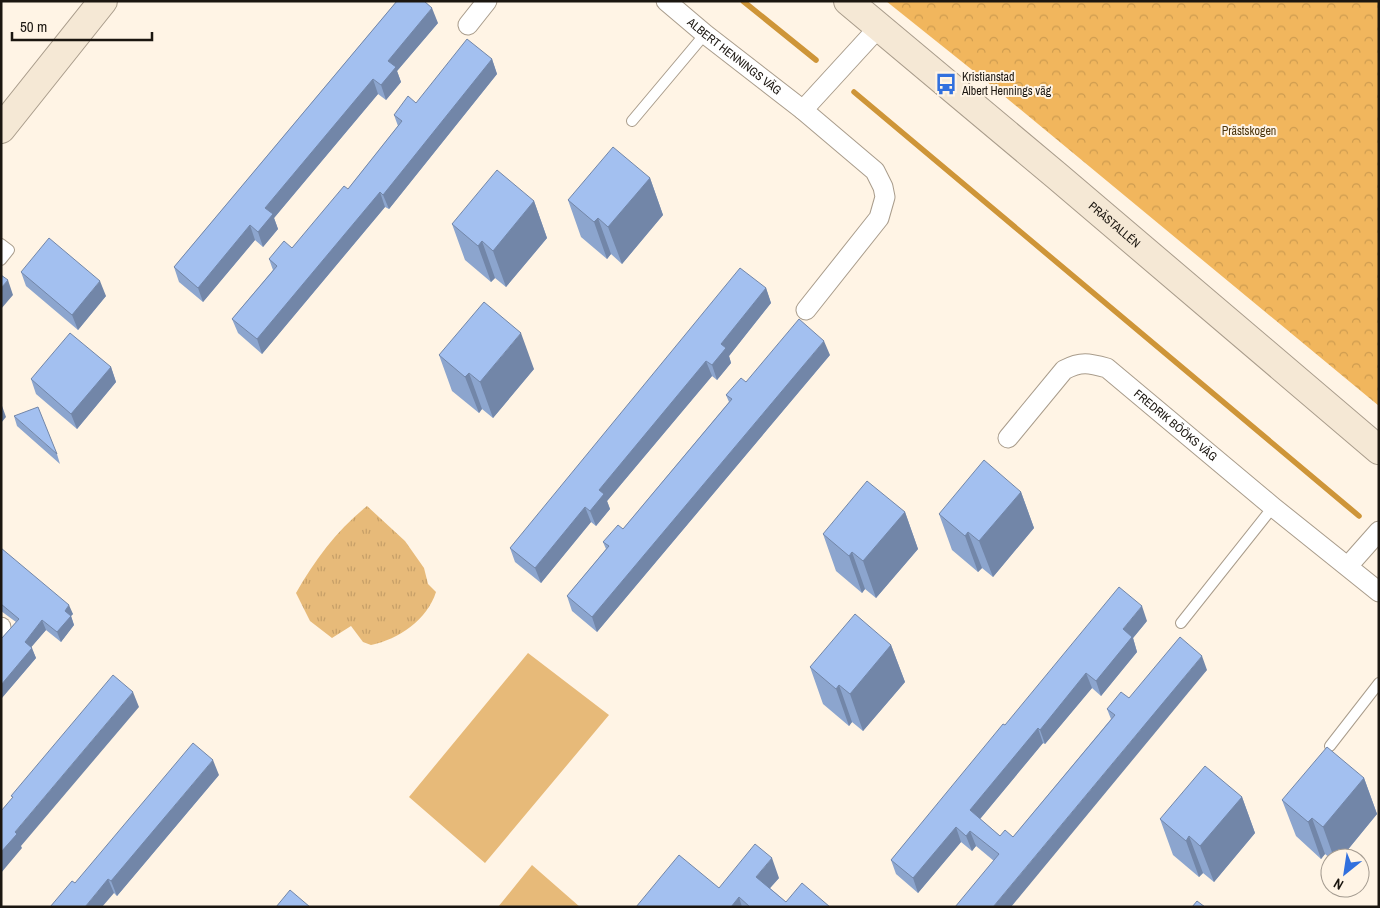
<svg xmlns="http://www.w3.org/2000/svg" width="1380" height="908" viewBox="0 0 1380 908" font-family="'Archivo Narrow',sans-serif">
  <style>
    .forest { fill: url(#forest-crowns) }
    .park { fill: url(#park-tufts) }
    .pitch { fill: #e7ba79 }
    .lines { fill: none; stroke-linecap: round; stroke-linejoin: round }
    .stream { stroke: #ce9538; stroke-width: 5.5 }
    .lane-casing { stroke: #a99c8b; stroke-width: 12 }
    .street-casing { stroke: #a99c8b; stroke-width: 21 }
    .secondary-casing { stroke: #a99c8b; stroke-width: 30 }
    .lane { stroke: #fff; stroke-width: 10 }
    .street { stroke: #fff; stroke-width: 19 }
    .secondary { stroke: #f5e8d5; stroke-width: 28 }
    .wall { fill: #8ca5ce }
    .shaded-wall { fill: #7286a8 }
    .building { fill: #a3c0f0; stroke: #7286a8 }
    .labels { text-anchor: middle; dominant-baseline: central; stroke-width: 4; stroke-linejoin: round; paint-order: stroke }
    .street-label { font-size: 12px; fill: #1b1610; stroke: #fff4e5 }
    .poi-label { font-size: 12px; fill: #1b1610; stroke: #fff4e5; text-anchor: start }
    .park-label { font-size: 12px; fill: #4c350e; stroke: #fff4e5 }
  </style>
  <defs>
    <pattern id="forest-crowns" width="20" height="18" patternUnits="userSpaceOnUse" patternTransform="scale(1.25)"><rect width="20" height="18" fill="#f1b65d"/><path d="M2 6a3 3 0 1 1 6 0M12 15a3 3 0 1 1 6 0" fill="none" stroke="#ce9c50"/></pattern>
    <pattern id="park-tufts" width="24" height="20" patternUnits="userSpaceOnUse" patternTransform="scale(1.25)"><rect width="24" height="20" fill="#e7ba79"/><path d="M3 7l-1-3M5 7V3M7 7l1-3M15 17l-1-3M17 17v-4M19 17l1-3" fill="none" stroke="#c69f68"/></pattern>
  </defs>
  <rect width="100%" height="100%" fill="#fff4e5"/>
  <path class="forest" d="M886 1H1379V406L986 81Z"/>
  <path class="park" d="M367 506 405 541 424 568 428 584 436 592C427 620 399 639 371 645L363 642 351 626 332 638 310 621 296 593C315 560 337 530 367 506Z"/>
  <path class="pitch" d="M528 653 609 715 485 863 409 797Z
    M532 865 580 907H498Z"/>
  <g class="lines">
    <path class="stream" d="M743 1 816 60
      M854 92 1359 516"/>
    <g class="lane-casing">
      <path id="lane" d="M632 121 705 34
        M1 244 9 250 1 260
        M1181 623 1273 507
        M1330 746 1379 683"/>
    </g>
    <g class="street-casing">
      <g id="street">
        <path id="s1" d="M666 1 705 34 803 110 875 171 883 187 885 197 879 218 806 310"/>
        <path d="M468 25 487 1"/>
        <path d="M803 110 879 27"/>
        <path id="s2" d="M1008 438 1064 370C1081 361 1089 363 1107 368L1273 507 1379 592"/>
        <path d="M1348 566 1379 531"/>
        <path d="M1 627V629"/>
      </g>
    </g>
    <g class="secondary-casing">
      <g id="secondary">
        <path id="s3" d="M848 1 1057 176 1379 450"/>
        <path d="M1 129 103 1"/>
      </g>
    </g>
    <use href="#lane" class="lane"/>
    <use href="#street" class="street"/>
    <use href="#secondary" class="secondary"/>
  </g>
  <path class="wall" d="M397 1 438 23 397 71 401 82 386 100 378 94 274 218 278 229 263 247 255 240 203 302 179 282 174 267Z
    M492 59 497 74 389 209 385 207 262 354 238 333 232 319 273 270 269 259 292 248 348 189 398 126 394 115 416 103Z
    M650 178 663 215 622 264 611 254 607 259 581 237 568 200Z
    M534 201 547 238 506 287 495 278 491 282 465 260 452 224Z
    M21 272 106 296 78 330 26 286Z
    M766 288 771 303 729 356 731 363 717 380 712 376 607 501 610 509 596 526 591 522 541 583 515 562 510 548Z
    M439 355 534 369 493 418 482 409 479 413 452 391Z
    M830 355 597 632 572 611 567 596 606 549 603 542 623 529 729 402 726 395 746 382Z
    M111 367 116 382 77 429 36 394 31 379Z
    M14 416 57 454 60 464 17 426Z
    M1021 492 1034 528 993 577 982 568 978 572 952 550 939 514Z
    M905 512 918 549 876 598 865 589 862 593 836 571 823 534Z
    M1 548 73 614 71 616 74 625 61 642 46 630 31 647 36 658 1 699V639L16 622 1 611Z
    M1147 621 1133 638 1137 652 1101 696 1092 688 1045 744 1043 743 980 819 1000 836 1013 837 1111 719 1107 709 1129 698 1207 670 994 861 976 846 972 851 961 842 918 893 896 874 891 860 1005 725Z
    M891 645 905 682 863 731 852 722 849 726 823 704 810 667Z
    M219 775 117 896 114 893 75 883Z
    M1364 778 1377 814 1341 858H1330L1325 854 1321 859 1296 836 1282 800Z
    M1242 797 1255 833 1214 882 1203 873 1199 877 1173 855 1160 819Z
    M779 878 770 888 786 902 830 907H636L719 888Z"/>
  <path class="shaded-wall" d="M432 8 438 23 397 71 401 82 386 100 381 85 388 61Z
    M492 59 497 74 389 209 383 195Z
    M373 79 378 94 274 218 278 229 263 247 258 232 265 208Z
    M650 178 663 215 622 264 608 227Z
    M380 192 385 207 262 354 257 339Z
    M534 201 547 238 506 287 493 251Z
    M598 218 611 254 607 259 594 222Z
    M250 225 255 240 203 302 198 288Z
    M482 241 495 278 491 282 478 246Z
    M8 280 13 295 1 309V288Z
    M100 281 106 296 78 330 72 315Z
    M766 288 771 303 729 356 731 363 717 380 712 365 721 344Z
    M521 333 534 369 493 418 480 382Z
    M824 341 830 355 597 632 592 617Z
    M706 361 712 376 607 501 610 509 596 526 590 511 599 490Z
    M111 367 116 382 77 429 71 414Z
    M469 373 482 409 479 413 465 377Z
    M1 403 6 417 1 423Z
    M1021 492 1034 528 993 577 979 541Z
    M585 507 591 522 541 583 535 568Z
    M905 512 918 549 876 598 863 561Z
    M968 532 982 568 978 572 965 536Z
    M852 552 865 589 862 593 849 556Z
    M69 605 73 614 71 616 74 625 61 642 57 632 65 611Z
    M1142 606 1147 621 1133 638 1137 652 1101 696 1096 681 1123 629Z
    M42 620 46 630 28 651 25 642Z
    M891 645 905 682 863 731 850 694Z
    M32 648 36 658 1 699V685Z
    M1202 656 1207 670 1011 907H993Z
    M1086 673 1092 688 1045 744 1040 730Z
    M839 685 852 722 849 726 836 689Z
    M133 692 139 707 21 846 22 848 1 873V852L15 832Z
    M1038 728 1043 743 975 825 970 810Z
    M213 760 219 775 117 896 111 881Z
    M1364 778 1377 814 1341 858H1334L1323 827Z
    M1242 797 1255 833 1214 882 1200 846Z
    M1312 818 1325 854 1321 859 1308 822Z
    M956 827 961 842 918 893 913 878Z
    M970 831 976 846 972 851 966 836Z
    M1189 836 1203 873 1199 877 1186 841Z
    M772 858 779 878 763 896 756 877Z
    M108 879 114 893 102 907H85Z
    M739 897 742 907H731Z"/>
  <path class="building" d="M397 1H424L432 8 388 61 396 67 381 85 373 79 265 208 273 214 258 232 250 225 198 288 174 267Z
    M467 39 492 59 383 195 380 192 257 339 232 319 277 266 269 259 284 241 292 248 344 186 348 189 402 121 394 115 408 96 416 103Z
    M613 147 650 178 608 227 598 218 594 222 568 200Z
    M497 170 534 201 493 251 482 241 478 246 452 224Z
    M49 238 100 281 72 315 21 272Z
    M740 268 766 288 721 344 726 348 712 365 706 361 599 490 604 494 590 511 585 507 535 568 510 548Z
    M1 275 8 280 1 288Z
    M484 302 521 333 480 382 469 373 465 377 439 355Z
    M799 319 824 341 592 617 567 596 609 546 603 542 618 525 623 529 732 399 726 395 741 378 746 382Z
    M70 333 111 367 71 414 31 379Z
    M38 407 57 454 14 416Z
    M984 460 1021 492 979 541 968 532 965 536 939 514Z
    M867 481 905 512 863 561 852 552 849 556 823 534Z
    M1 548 69 605 65 611 71 616 57 632 42 620 25 642 32 648 1 685V639L19 619 1 604Z
    M1119 587 1142 606 1123 629 1132 637 1096 681 1086 673 1040 730 1038 728 970 810 1000 836 1005 830 1013 837 1115 715 1107 709 1121 692 1129 698 1180 637 1202 656 993 907H955L999 854 970 831 966 836 956 827 913 878 891 860 1003 724 1005 725Z
    M855 614 891 645 850 694 839 685 836 689 810 667Z
    M113 675 133 692 15 832 17 834 1 852V811L13 797 11 796Z
    M193 743 213 760 111 881 108 879 85 907H50L72 881 75 883Z
    M1327 747 1364 778 1323 827 1312 818 1308 822 1282 800Z
    M1205 766 1242 797 1200 846 1189 836 1186 841 1160 819Z
    M755 844 772 858 756 877 786 902 802 883 830 907H750L739 897 731 907H636L679 855 719 888Z
    M290 890 310 907H276Z
    M1197 901 1205 907H1192Z"/>
  <defs>
    <g id="bus-bare" transform="scale(1.725)"><path d="M-5-6H5V4H4V6H2V4H-2V6H-4V4H-5ZM-3.5-4V0h7V-4ZM-3.5 1.2v1.5H-2V1.2ZM2 1.2v1.5H3.5V1.2Z" fill="#3170de" stroke="#fff4e5" stroke-width="2.5" paint-order="stroke"/></g>
  </defs>
  <g fill-rule="evenodd">
    <use href="#bus-bare" x="946" y="84"/>
  </g>
  <g class="labels">
    <g class="street-label">
      <text stroke="none"><textPath href="#s1" startOffset="88">ALBERT HENNINGS VÄG</textPath></text>
      <text stroke="none"><textPath href="#s3" startOffset="348">PRÄSTALLÉN</textPath></text>
      <text stroke="none"><textPath href="#s2" startOffset="222">FREDRIK BÖÖKS VÄG</textPath></text>
    </g>
    <g class="poi-label">
      <text x="962" y="77">Kristianstad<tspan x="962" dy="14">Albert Hennings väg</tspan></text>
    </g>
    <g class="park-label">
      <text x="1249" y="131">Prästskogen</text>
    </g>
  </g>
  <rect width="1380" height="908" fill="none" stroke="#1b1610" stroke-width="5"/>
  <g transform="translate(1345 873) rotate(210)"><circle r="24" fill="#fff4e5" stroke="#a49b90"/>
  <path d="M0-4L9 19L0 12L-9 19Z" fill="#3170de"/>
  <text y="-8" font-size="14" font-weight="bold" text-anchor="middle" fill="#1b1610">N</text>
  </g>
  <path d="M12 32v8h140v-8" fill="none" stroke="#1b1610" stroke-width="2.5"/>
  <text x="20" y="32" font-size="15" fill="#1b1610" stroke="#fff4e5" stroke-width="4" paint-order="stroke">50 m</text>
</svg>
